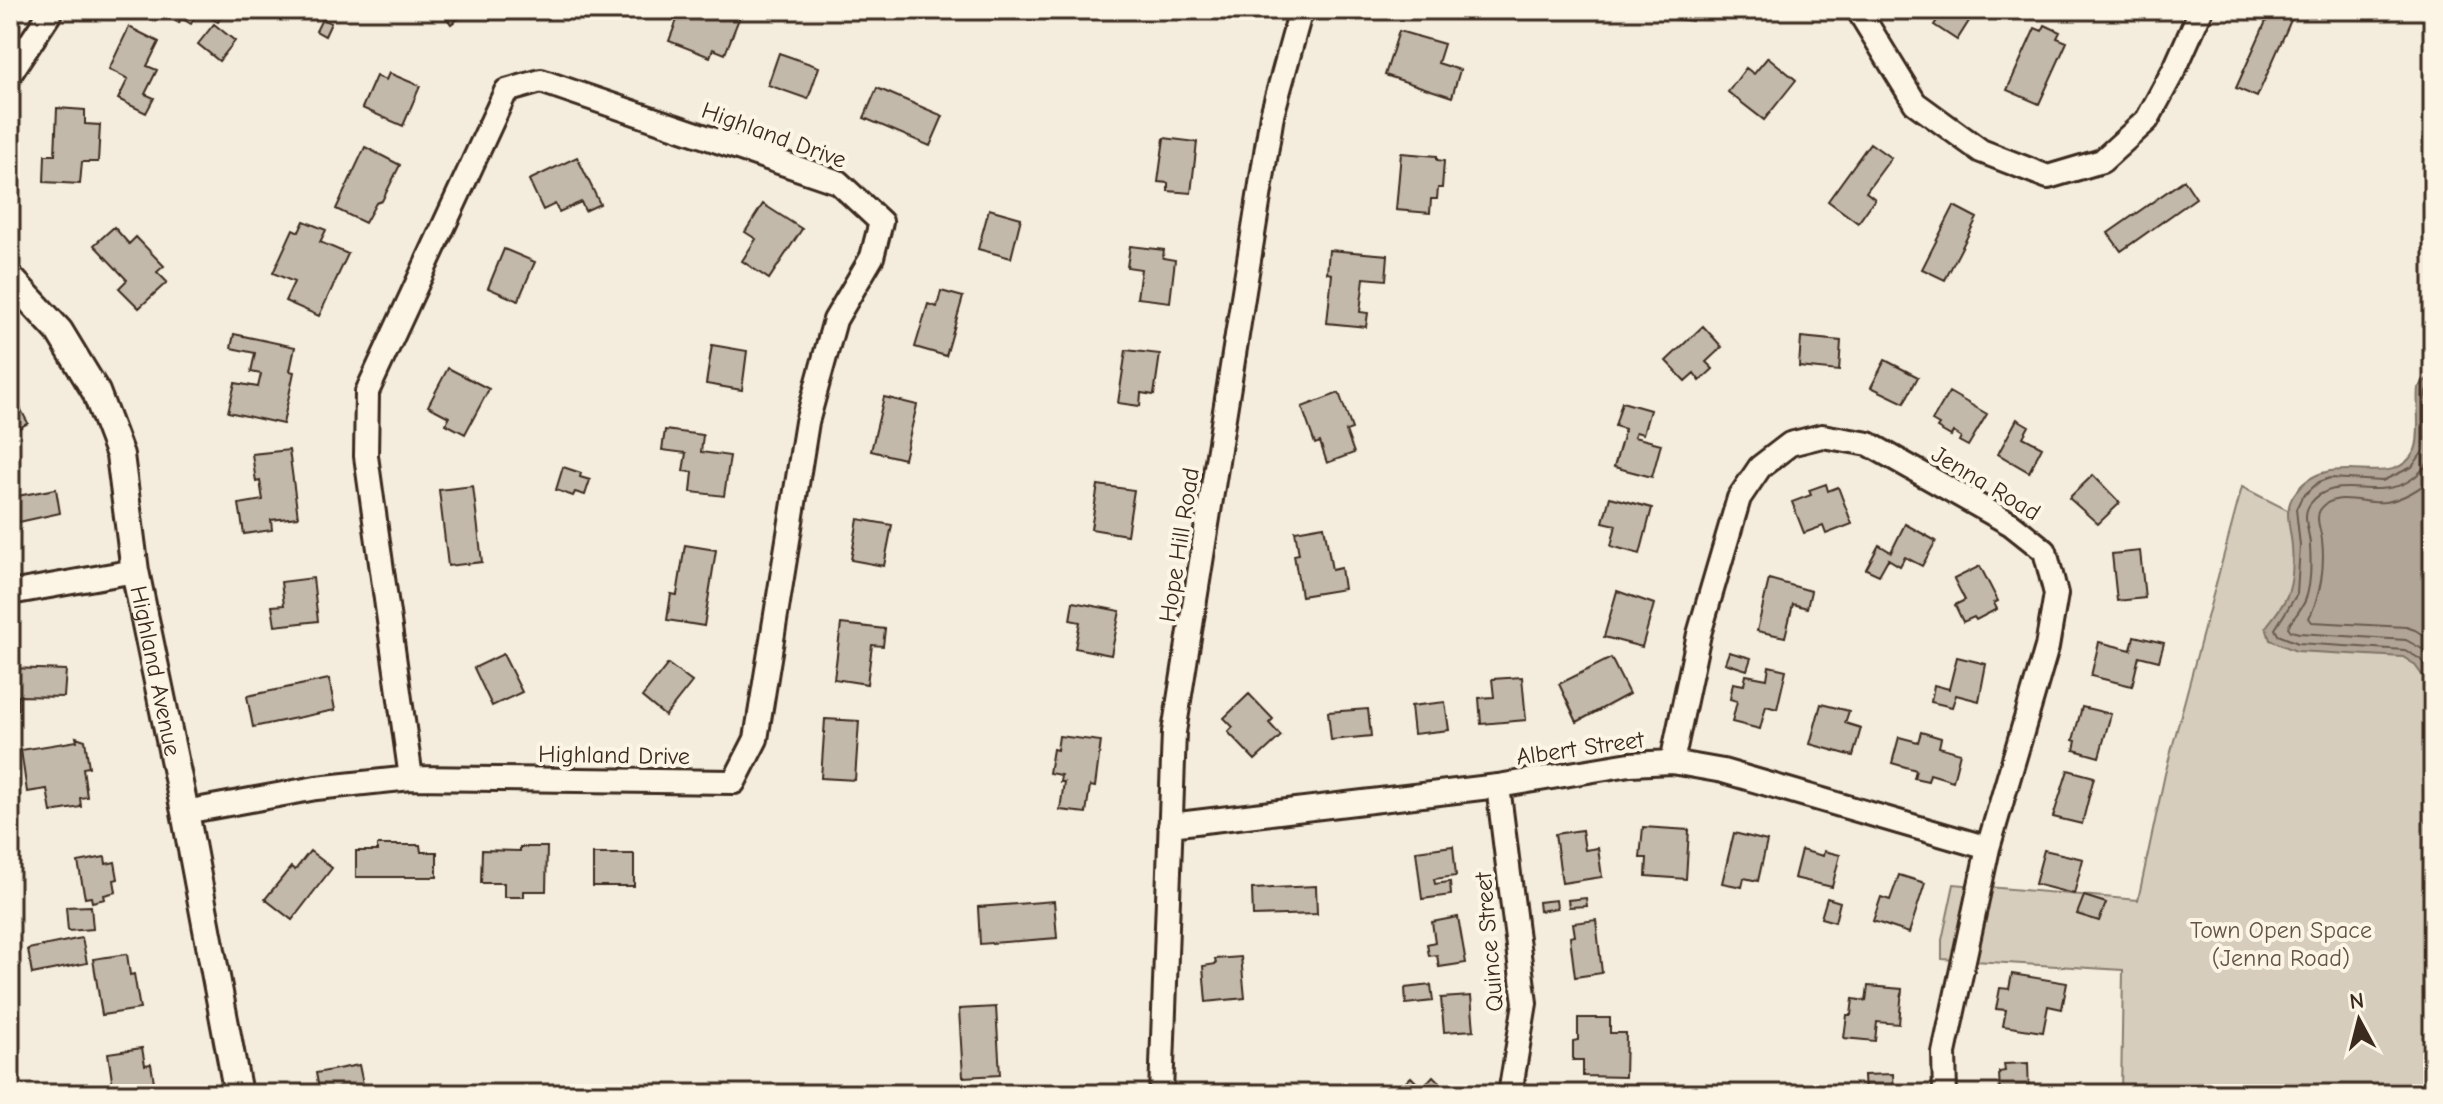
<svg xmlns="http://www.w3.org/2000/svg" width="2443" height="1104" viewBox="0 0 2443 1104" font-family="'Comic Neue',sans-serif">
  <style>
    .green { fill: #d6cdbd; stroke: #887c6e; stroke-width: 2 }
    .water { fill: #b0a596; stroke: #817466; stroke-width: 2 }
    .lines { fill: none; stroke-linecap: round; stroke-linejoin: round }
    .shore { stroke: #6a5b4e; stroke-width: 2 }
    .building { fill: #c3b9aa; stroke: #3b2a1e; stroke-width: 2 }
    .minor-casing { stroke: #3b2a1e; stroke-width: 28 }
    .tertiary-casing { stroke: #3b2a1e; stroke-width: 32 }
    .minor { stroke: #fcf5e5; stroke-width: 22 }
    .tertiary { stroke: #fcf5e5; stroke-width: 26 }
    .labels { text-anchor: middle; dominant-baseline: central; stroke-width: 8; stroke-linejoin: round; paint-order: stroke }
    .street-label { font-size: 24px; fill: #3b2a1e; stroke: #fcf5e5 }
    .park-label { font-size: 24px; fill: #625346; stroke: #fcf5e5 }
  </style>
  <rect width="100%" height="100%" fill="#f4eddd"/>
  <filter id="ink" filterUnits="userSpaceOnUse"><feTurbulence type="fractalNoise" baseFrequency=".0125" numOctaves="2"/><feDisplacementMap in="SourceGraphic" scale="16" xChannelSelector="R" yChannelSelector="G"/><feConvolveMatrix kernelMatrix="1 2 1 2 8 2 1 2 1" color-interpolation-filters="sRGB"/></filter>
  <g filter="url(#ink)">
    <path class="green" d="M2242 487 2433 584V1094H2121L2123 970 1942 959V940L1954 884 2138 900 2165 774Z"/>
    <path class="water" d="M2433 373V690L2414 664 2403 657 2296 651 2270 640 2266 627C2274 616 2286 603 2289 590 2293 577 2293 560 2292 547 2291 527 2282 511 2295 493 2330 444 2393 496 2415 450 2421 437 2416 404 2418 388Z"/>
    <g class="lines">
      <path class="shore" d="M2433 383 2426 391 2424 401V450L2412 467 2382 481 2330 478 2319 482 2302 497 2296 509 2300 546 2297 594 2275 629 2278 635 2298 643 2405 650 2420 659 2433 676
        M2433 455C2395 520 2340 464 2310 504 2301 516 2310 532 2310 546 2311 561 2311 586 2305 601 2301 610 2293 618 2288 627L2291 631 2299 633 2406 640 2424 650 2433 660
        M2433 476C2423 488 2401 500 2385 502 2364 505 2335 489 2320 510 2315 518 2321 531 2322 540 2325 566 2321 595 2309 618L2312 622 2406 627 2415 630 2433 641"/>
    </g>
    <path class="building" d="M156 10H226L218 22 199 11 191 24 181 18 179 23Z
      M441 10H470L451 24Z
      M704 10H724L740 16 725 54 713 49 710 57 669 41 680 12 700 20Z
      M1669 10H1694L1692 21 1668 18Z
      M1944 10H1976L1957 40 1934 25Z
      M2271 10 2295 11 2257 97 2236 88Z
      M322 19 331 23 325 36 316 31Z
      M214 24 235 41 219 61 198 44Z
      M2045 25 2060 32 2057 38 2067 42 2039 104 2007 90 2035 28 2042 31Z
      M129 27 159 42 147 66 157 70 145 94 154 98 146 113 118 99 128 79 109 69Z
      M1399 31 1444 44 1438 63 1460 70 1452 97 1385 75Z
      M779 53 819 67 808 99 768 85Z
      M1768 57 1796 80 1764 120 1728 92 1746 68 1754 74Z
      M389 73 420 86 403 126 362 108 376 76 386 80Z
      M877 88 943 116 930 146 864 118Z
      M57 108 85 110V124L100 125 98 162H82L80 184 44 182 45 155H55Z
      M1164 138 1197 142 1191 193 1168 191V183L1158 182Z
      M1870 143 1891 158 1866 192 1875 199 1858 223 1828 201Z
      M365 147 400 165 382 201 376 203 365 223 336 209Z
      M1401 153 1437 156V160L1444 161 1442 188H1438L1437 199H1431L1430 213 1396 210Z
      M577 157 600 204 585 211 581 202 559 212 555 204 543 210 529 180Z
      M2184 180 2196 198 2121 251 2108 233Z
      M763 204 802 229 769 279 742 261 756 239 745 232Z
      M1954 206 1977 218 1945 280 1922 269Z
      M989 209 1021 218 1011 258 978 249Z
      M304 221 326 230 320 242 348 254 319 316 285 301 294 282 273 273 293 229 299 232Z
      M114 227 129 244 136 237 164 266 157 272 167 282 139 308 119 288 127 280 94 245Z
      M1130 246 1164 250 1163 258 1175 260 1170 302 1137 298 1141 269 1127 267Z
      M504 249 535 262 518 301 488 288Z
      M1329 250 1388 255 1386 280 1364 278 1360 312 1368 313 1366 327 1327 323 1332 274 1327 273Z
      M941 291 963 297 946 356 915 347 928 304 937 307Z
      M1703 326 1722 347 1706 362 1713 369 1700 381 1694 373 1685 381 1666 361Z
      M234 334 295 347 290 371 294 372 283 424 228 412 235 383 258 387 261 374 251 372 255 353 231 348Z
      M1801 337 1841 341 1839 371 1799 367Z
      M712 345 747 351 742 390 706 384Z
      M1126 350 1160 354 1154 395 1141 393 1140 406 1118 403Z
      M1885 360 1918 377 1904 403 1871 387Z
      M448 368 489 389 465 434 446 424 449 417 428 406Z
      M11 391 28 423 10 433V392Z
      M1949 392 1987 414 1968 446 1959 441 1961 437 1953 432 1951 436 1937 428 1939 425 1932 421Z
      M1339 393 1352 429 1346 431 1354 453 1327 463 1320 442 1315 444 1302 407Z
      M884 397 917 405 904 459 871 451Z
      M1622 402 1650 410 1643 434 1636 432 1634 437 1661 444 1652 477 1614 467 1625 429 1615 426Z
      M2017 419 2029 426 2023 437 2042 447 2029 472 1998 454Z
      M665 430 703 435 701 452 730 456 724 496 691 492 693 472 683 471 686 453 662 450Z
      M289 450 298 517 271 520 272 530 244 534 239 504 263 500 260 481 256 482 252 454Z
      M563 467 581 473 580 477 590 480 585 495 575 492 573 496 556 490Z
      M2093 475 2120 503 2098 524 2069 498Z
      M15 482 17 496 56 489 60 513 10 524V483Z
      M1826 484 1828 491 1838 487 1852 524 1826 534 1823 526 1804 533 1792 502 1811 495 1809 490Z
      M1098 485 1134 490 1127 535 1091 529Z
      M473 486 482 562 448 566 439 490Z
      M1610 497 1652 508 1640 554 1611 546 1616 525 1603 522Z
      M858 519 892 525 884 566 851 560Z
      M1905 524 1936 541 1922 566 1905 557 1900 566 1888 559 1879 575 1866 569 1879 545 1891 552Z
      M1324 526 1332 570 1341 568 1344 589 1301 596 1294 555 1299 554 1295 531Z
      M685 545 716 550 704 626 667 620 671 594 677 595Z
      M2140 551 2145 598 2117 601 2112 554Z
      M1980 566 1998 601 1994 603 1997 609 1976 620 1974 617 1963 622 1955 605 1965 600 1954 579Z
      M313 578 318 621 275 626 272 606 284 605 281 582Z
      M1769 579 1811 591 1807 608 1793 604 1785 637 1757 631Z
      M1617 591 1654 604 1642 647 1604 637Z
      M1073 602 1120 611 1111 655 1075 648 1080 622 1070 620Z
      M841 624 885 629 883 646 872 645 867 684 834 679Z
      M2134 636 2164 643 2159 661 2139 656 2132 686 2091 676 2099 642 2131 650Z
      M1729 652 1751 658 1747 670 1725 663Z
      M503 654 522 692 492 706 474 668Z
      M1957 657 1986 664 1979 701 1956 695 1952 707 1931 702 1934 685 1949 689Z
      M1611 658 1629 694 1577 722 1559 684Z
      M668 664 692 682 665 716 642 697Z
      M1769 666 1786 670 1777 709 1766 706 1760 729 1732 722 1737 701 1730 699 1733 683 1744 685 1746 675 1767 679Z
      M10 668 66 670 64 697 18 696V709L10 708Z
      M1522 677 1526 720 1481 724 1479 698 1494 697 1492 679Z
      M329 679 335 710 253 727 247 696Z
      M1249 694 1273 719 1269 723 1281 736 1255 760 1228 732 1233 727 1224 718Z
      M1445 702 1449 730 1414 734 1411 706Z
      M1821 704 1849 711 1845 723 1861 728 1853 756 1810 744Z
      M2082 707 2111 714 2099 757 2074 750 2076 741 2073 740Z
      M1368 709 1371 736 1331 740 1328 712Z
      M825 719 859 721 855 780 821 778Z
      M1921 732 1941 738 1939 747 1960 753 1953 781 1930 774 1928 781 1914 778 1916 770 1892 763 1899 737 1918 742Z
      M1059 736 1101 741 1095 787 1090 786 1086 813 1060 810 1064 782H1060L1061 775 1049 773 1053 749 1057 750Z
      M76 737 85 740 89 767 83 768 87 797 80 798 81 807 51 812 47 789 27 792 21 750 77 741Z
      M2068 770 2094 777 2082 824 2053 817Z
      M1643 827 1689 830 1686 879 1646 876 1647 858H1640Z
      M1582 830 1585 850 1598 848 1602 877 1562 883 1555 834Z
      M1734 833 1767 841 1758 881 1744 878 1742 887 1722 883Z
      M377 845H420L421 852H437V877H356V851H377Z
      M1453 846 1456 876 1434 879 1435 884 1450 882 1451 895 1422 899 1416 851Z
      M520 847H547L546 891H524V897H504V883H481L482 850 520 851Z
      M1801 850 1823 856 1824 851 1840 855 1832 887 1794 878Z
      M2044 850 2083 859 2074 894 2035 884Z
      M310 851 332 868 292 920 265 899 291 867 295 870Z
      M593 854H634V886H593Z
      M105 857 106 864 115 862 118 879 114 880 116 892 104 895 105 899 92 902 91 897 85 898 78 862Z
      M1899 875 1925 883 1909 933 1873 921 1881 897 1890 900Z
      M1316 886 1317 914 1253 916 1252 889Z
      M2084 896 2106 903 2099 921 2077 914Z
      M1586 898 1587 906 1569 907 1568 900Z
      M1827 898 1840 902 1835 922 1821 918Z
      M1556 900 1557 908 1539 911 1538 902Z
      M1054 901 1057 938 980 944 978 907Z
      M91 906 93 929 68 931 66 907Z
      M1458 917 1466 963 1439 967 1437 955 1429 956 1427 944 1435 942 1432 922Z
      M1596 920 1602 973 1575 977 1570 937 1575 936 1573 923Z
      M82 938 87 963 32 974 28 949Z
      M127 954 130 975 134 974 140 1009 102 1015 93 959Z
      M1241 957 1245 998 1206 1002 1203 966 1216 964 1215 959Z
      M2012 974 2067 983 2062 1009 2048 1006 2043 1032 2003 1026 2006 1010 1996 1009 2000 988 2009 989Z
      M1431 985 1433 1001 1406 1004 1405 988Z
      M1868 986 1902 989 1899 1024 1877 1022 1875 1041 1844 1038 1847 1015H1851L1853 999 1866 1001Z
      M1471 996 1474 1030 1444 1032 1441 998Z
      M996 1007 1000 1075 963 1077 959 1009Z
      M1578 1018H1610V1033H1626L1625 1077 1583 1076V1060H1573V1041L1578 1040Z
      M142 1048 145 1065 151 1064 156 1094H114L108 1053Z
      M2028 1063 2029 1094H2000L1999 1072 2005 1071 2004 1064Z
      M359 1065 364 1089 352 1092V1094H320L316 1073Z
      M1893 1074 1894 1094H1865L1864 1075Z
      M1433 1076 1451 1094H1394L1411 1077 1422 1088Z"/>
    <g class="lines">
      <g class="minor-casing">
        <path id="minor" d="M1858 10 1915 103 1981 151 2048 177 2102 161 2147 120 2176 66 2201 10
          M10 74 52 10
          M541 81 838 182 881 222 872 257 835 320 807 422 756 739 734 782 411 778 366 456 367 392 506 91Z
          M10 593 135 571
          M1672 762 1699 634 1739 498 1760 467 1790 444 1822 436 1869 444 2011 524 2045 551 2056 594 2047 647 1988 848 1944 1053 1945 1094
          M1498 786 1525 1003 1510 1094
          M185 812 316 788 411 778
          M1170 825 1498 786 1630 764 1672 762 1723 771 1988 848
          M1161 1094 1174 732 1272 115 1301 10"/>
      </g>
      <g class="tertiary-casing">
        <g id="tertiary">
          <path id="s1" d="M10 278 59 331 96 392 120 455 135 571 185 812 238 1094"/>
        </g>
      </g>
      <use href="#minor" class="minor"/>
      <use href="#tertiary" class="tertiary"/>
    </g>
  </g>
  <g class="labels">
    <g class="street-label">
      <text transform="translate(774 135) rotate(20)">Highland Drive</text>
      <text transform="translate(1986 483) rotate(31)">Jenna Road</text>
      <text transform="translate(1179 545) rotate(-81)">Hope Hill Road</text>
      <text stroke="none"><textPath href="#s1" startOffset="430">Highland Avenue</textPath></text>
      <text transform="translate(1580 748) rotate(-8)">Albert Street</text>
      <text transform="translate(614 755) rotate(1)">Highland Drive</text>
      <text transform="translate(1489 942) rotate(-95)">Quince Street</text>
    </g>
    <g class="park-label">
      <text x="2281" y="930">Town Open Space<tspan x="2281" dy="28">(Jenna Road)</tspan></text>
    </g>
  </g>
  <rect width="2443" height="1104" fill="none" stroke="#fcf5e5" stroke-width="40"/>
  <rect x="20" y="20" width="2403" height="1064" fill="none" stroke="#3b2a1e" stroke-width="3" filter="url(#ink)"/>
  <g transform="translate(2359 1020) rotate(353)" stroke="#fcf5e5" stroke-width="6" paint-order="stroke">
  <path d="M0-6L14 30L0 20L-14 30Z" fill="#3b2a1e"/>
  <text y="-12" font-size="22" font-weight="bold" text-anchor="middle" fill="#3b2a1e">N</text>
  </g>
</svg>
